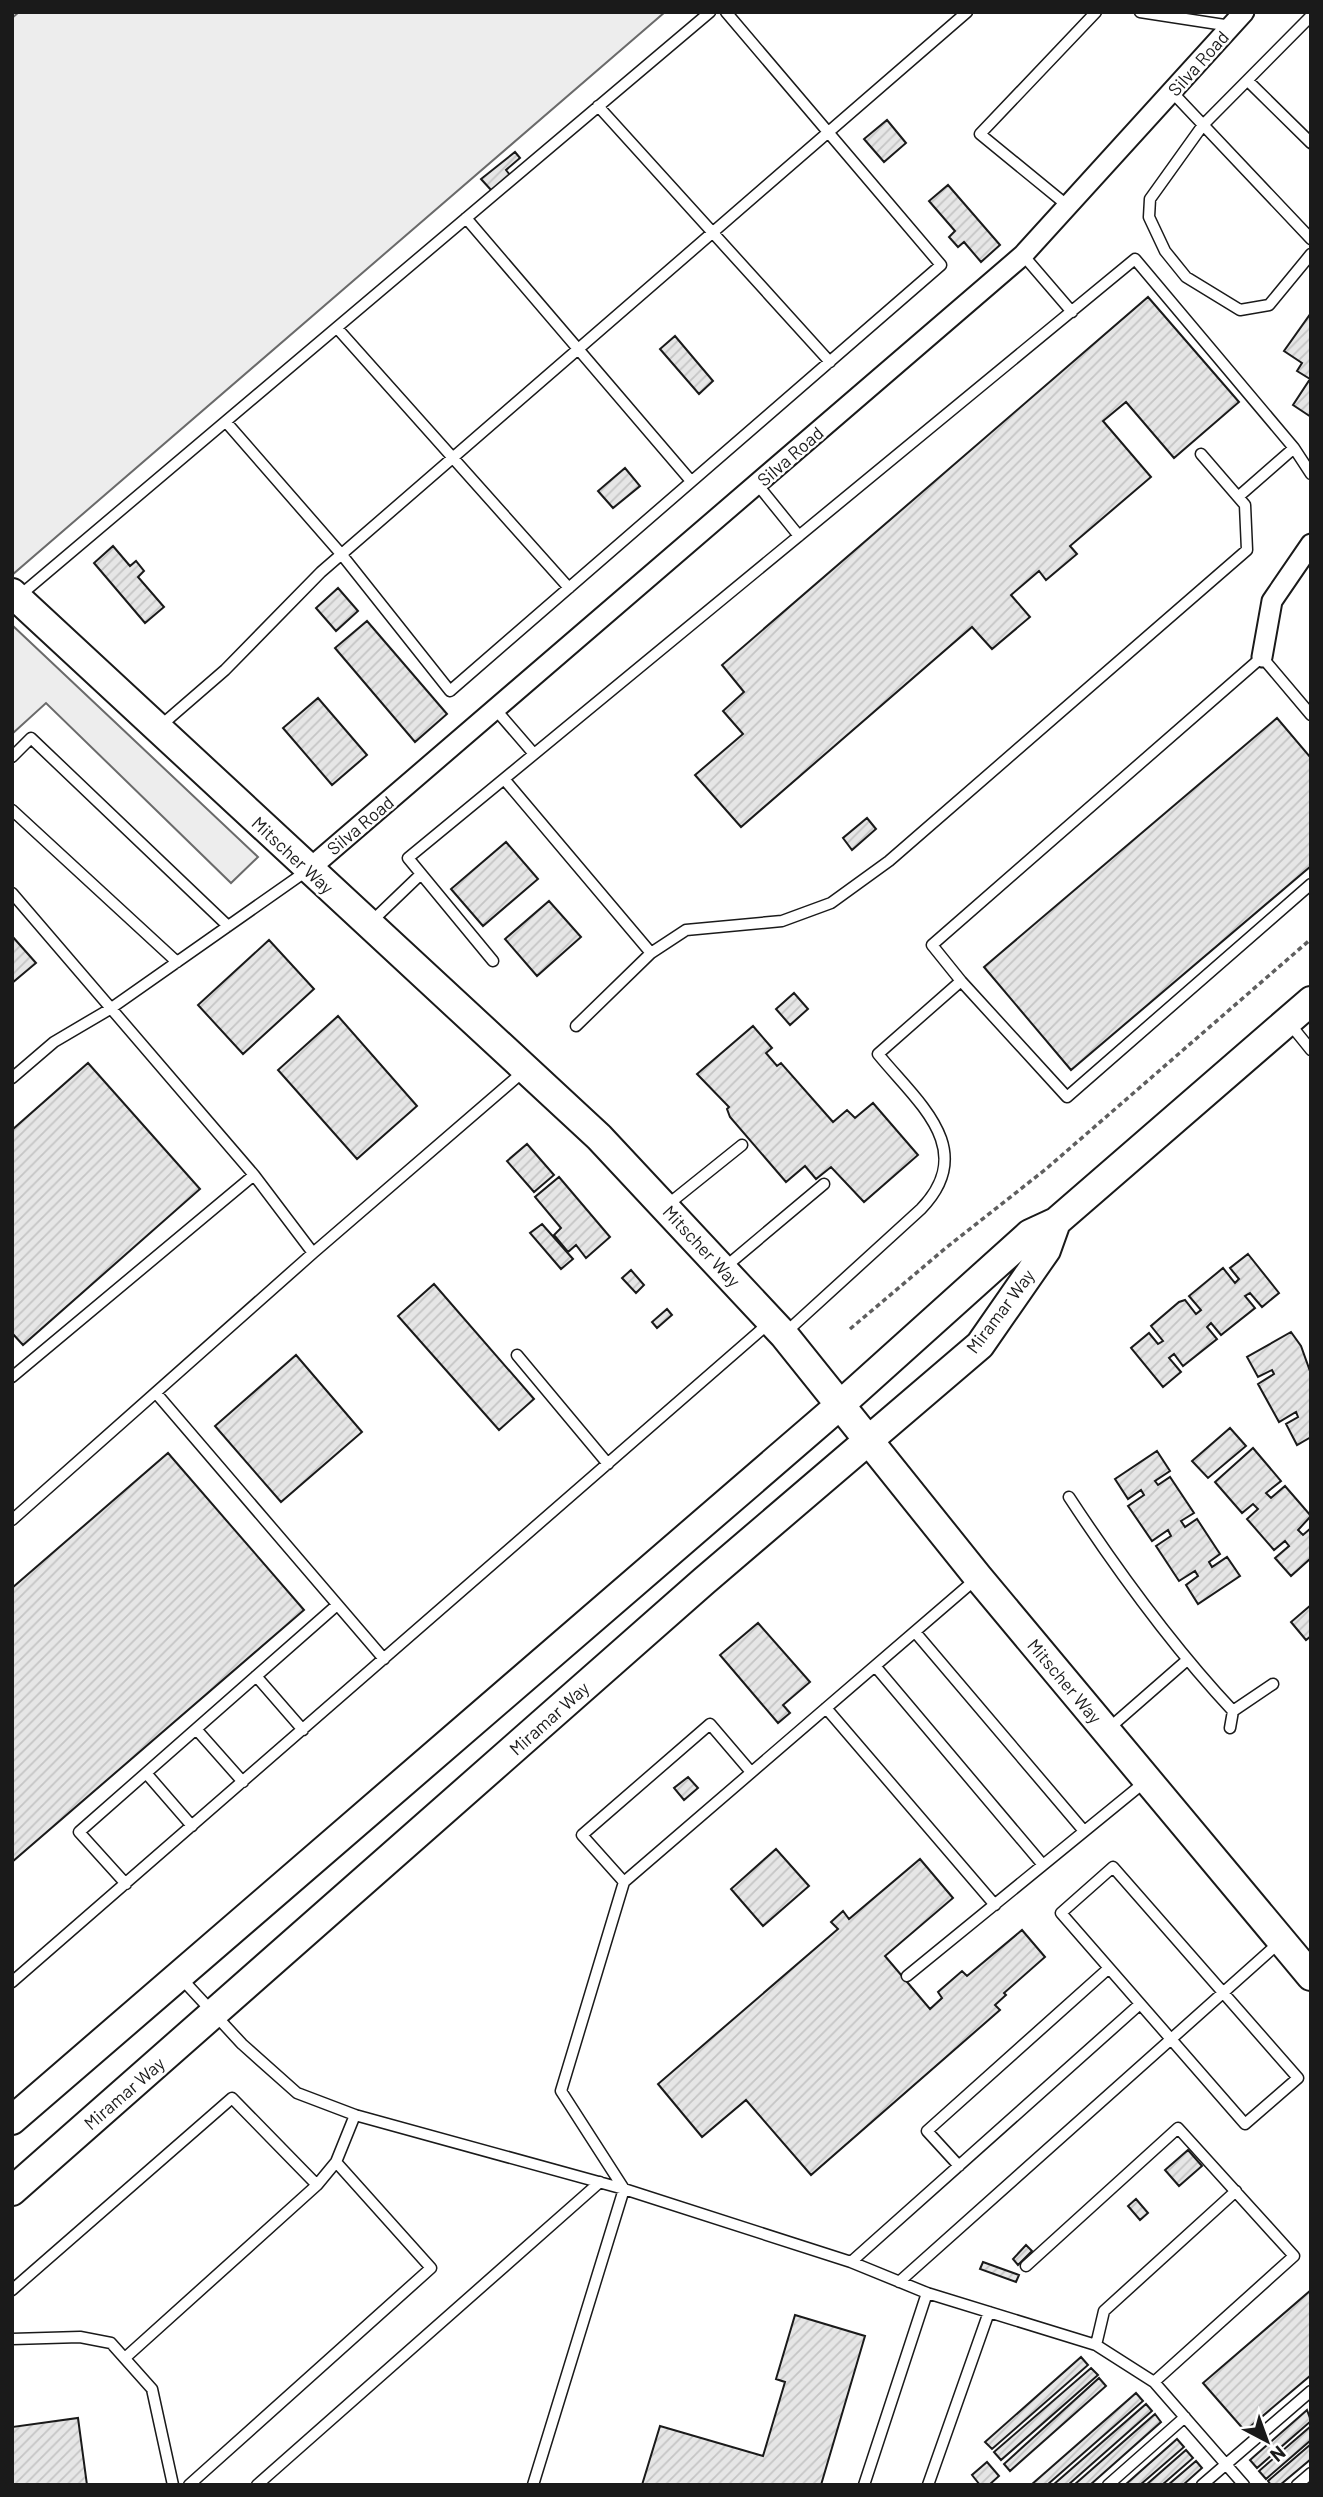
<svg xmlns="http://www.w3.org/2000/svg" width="1323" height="2497" viewBox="0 0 1323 2497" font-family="Barlow,sans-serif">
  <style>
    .built { fill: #ededed; stroke: #6a6a6a; stroke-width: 2 }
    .building { fill: url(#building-hatch); stroke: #1a1a1a; stroke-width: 2 }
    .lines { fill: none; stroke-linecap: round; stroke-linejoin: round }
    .lane-casing { stroke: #1a1a1a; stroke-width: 13 }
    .street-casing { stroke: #1a1a1a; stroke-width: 23 }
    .secondary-casing { stroke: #1a1a1a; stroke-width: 32 }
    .path { stroke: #5f5f5f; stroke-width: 3.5; stroke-dasharray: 5 3.5; stroke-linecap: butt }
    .lane { stroke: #fff; stroke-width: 10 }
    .street { stroke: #fff; stroke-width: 19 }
    .secondary { stroke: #fff; stroke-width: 28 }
    .labels { text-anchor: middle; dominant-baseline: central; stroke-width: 5; stroke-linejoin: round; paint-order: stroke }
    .street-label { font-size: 18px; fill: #1a1a1a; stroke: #fff }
  </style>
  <defs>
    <pattern id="building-hatch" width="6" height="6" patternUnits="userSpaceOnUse" patternTransform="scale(1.75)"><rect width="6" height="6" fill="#e6e6e6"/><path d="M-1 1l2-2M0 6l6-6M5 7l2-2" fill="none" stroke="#c5c5c5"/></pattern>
  </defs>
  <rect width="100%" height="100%" fill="#fff"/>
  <path class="built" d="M19 12H665L12 575V18Z
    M12 625 258 857 231 883 46 703 12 734Z"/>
  <path class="building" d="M887 120 906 143 884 162 864 139Z
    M515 152 520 158 506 170 510 175 492 191 481 179Z
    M948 185 1000 245 981 262 964 242 958 247 949 237 955 231 929 201Z
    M1148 297 1239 402 1174 458 1126 402 1103 421 1151 477 1070 546 1077 554 1046 580 1039 571 1011 595 1030 617 992 649 972 627 741 827 695 775 743 734 723 711 744 692 722 665Z
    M1311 313V417L1293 405 1310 379 1297 371 1302 363 1284 351Z
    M675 336 713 381 699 394 660 349Z
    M625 468 640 486 613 508 598 491Z
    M113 546 130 566 136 561 144 571 138 577 164 607 145 623 94 563Z
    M338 588 358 611 336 631 316 608Z
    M367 621 447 714 415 742 335 648Z
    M318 698 367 755 332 785 283 728Z
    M1277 718 1311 758V866L1071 1070 984 967Z
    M867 818 876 829 852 850 843 838Z
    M506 842 538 879 483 926 451 889Z
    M549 901 581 937 537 976 505 939Z
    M12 936 36 963 12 983Z
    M269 940 314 989 243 1054 198 1005Z
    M794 993 808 1009 790 1025 776 1009Z
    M338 1016 417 1106 357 1159 278 1070Z
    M753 1026 772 1048 766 1053 777 1066 781 1063 833 1122 847 1110 855 1118 873 1103 918 1155 864 1202 831 1167 816 1179 805 1166 786 1182 730 1117 727 1109 729 1107 697 1074Z
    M88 1063 200 1189 23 1345 12 1333V1130Z
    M527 1144 554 1175 534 1192 507 1161Z
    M559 1177 610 1237 586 1258 576 1245 568 1252 554 1235 561 1228 535 1197Z
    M542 1224 573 1259 561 1269 530 1233Z
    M1248 1254 1279 1293 1262 1307 1250 1293 1245 1296 1255 1308 1221 1335 1211 1323 1207 1327 1217 1339 1183 1366 1174 1354 1169 1358 1181 1372 1163 1387 1131 1348 1149 1333 1158 1344 1163 1341 1151 1326 1179 1302 1185 1300 1196 1314 1201 1310 1189 1296 1223 1268 1235 1283 1239 1279 1230 1268Z
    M631 1270 644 1285 636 1293 622 1278Z
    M434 1284 534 1399 499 1430 398 1316Z
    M667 1309 672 1315 657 1328 652 1322Z
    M1291 1332 1301 1346 1311 1374V1437L1297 1445 1286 1424 1298 1417 1296 1412 1279 1422 1258 1384 1274 1374 1272 1370 1258 1377 1247 1357Z
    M296 1355 362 1432 281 1502 215 1426Z
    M1230 1428 1246 1446 1208 1478 1192 1461Z
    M1253 1448 1281 1481 1266 1493 1271 1498 1285 1486 1311 1516 1298 1530 1303 1535 1311 1528V1558L1291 1576 1275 1558 1289 1546 1285 1541 1274 1550 1247 1519 1258 1509 1253 1504 1242 1513 1215 1482Z
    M1157 1451 1170 1471 1155 1481 1158 1485 1170 1477 1194 1513 1181 1521 1185 1527 1197 1519 1220 1554 1209 1562 1212 1567 1227 1557 1240 1576 1198 1604 1186 1585 1198 1576 1195 1571 1179 1581 1156 1546 1171 1536 1168 1530 1152 1541 1128 1506 1144 1495 1141 1490 1128 1499 1115 1479Z
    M168 1453 304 1610 12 1862V1588Z
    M1311 1605V1636L1306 1640 1291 1622Z
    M758 1623 810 1682 783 1705 790 1713 778 1723 720 1655Z
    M688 1777 698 1788 684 1800 674 1788Z
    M776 1849 809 1886 763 1926 731 1889Z
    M920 1859 953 1898 885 1956 930 2009 942 1998 938 1992 962 1971 967 1976 1022 1930 1045 1957 1004 1993 1006 1995 995 2005 1000 2010 811 2175 746 2100 702 2137 658 2084 838 1929 831 1922 843 1911 849 1919Z
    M1188 2150 1202 2166 1179 2186 1165 2170Z
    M1136 2199 1148 2213 1140 2220 1128 2206Z
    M1026 2245 1032 2251 1018 2265 1013 2259Z
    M983 2262 1019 2275 1016 2282 980 2269Z
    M1311 2290V2375L1245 2431 1203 2383Z
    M795 2315 865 2336 821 2485H642L660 2426 763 2456 785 2382 776 2379Z
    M1081 2357 1088 2365 992 2449 985 2442Z
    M1091 2368 1098 2375 1001 2460 994 2452Z
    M1099 2378 1106 2386 1010 2471 1004 2464Z
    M1136 2393 1143 2401 1047 2485H1031Z
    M1146 2404 1152 2411 1068 2485H1053Z
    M1307 2410 1311 2421 1257 2468 1250 2460Z
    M1155 2414 1161 2422 1090 2485H1074Z
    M78 2418 87 2485H12V2427Z
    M1311 2426V2440L1266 2479 1259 2471Z
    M1177 2439 1184 2447 1140 2485H1125Z
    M1311 2444V2459L1280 2485H1271L1268 2481Z
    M1186 2450 1193 2458 1162 2485H1146Z
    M1196 2461 1202 2468 1183 2485H1168Z
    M987 2462 999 2476 989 2485H980L972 2475Z"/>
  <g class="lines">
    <g class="lane-casing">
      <path id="lane" d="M1140 12 1231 26
        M1311 16 1203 125 1150 199 1149 217 1165 251 1186 277 1240 310 1269 305 1311 254
        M1248 81 1311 143
        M1172 92 1311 239
        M598 106 830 362
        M1068 206 980 134 1096 12
        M466 218 691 481
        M1023 255 1072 312
        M337 328 569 588
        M226 422 342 555 450 691 941 265 726 12
        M757 484 799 536
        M1238 497 1294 448
        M18 597 710 12
        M496 710 534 754
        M158 728 225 670 321 572 967 12
        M12 757 31 738 228 926
        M504 779 651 953
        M12 810 177 962
        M12 893 254 1175 313 1253
        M371 922 421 874
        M493 961 408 858 1135 259 1294 448 1311 474
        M961 981 1067 1097 1311 884
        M1290 1024 1311 1050
        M576 1026 651 953 686 930 782 921 831 903 889 861 1247 550 1245 505 1201 454
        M12 1078 54 1042 110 1009 308 870
        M666 1206 742 1145
        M724 1268 824 1184
        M784 1334 921 1209C979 1149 917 1102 878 1054L961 981 932 945 1262 657 1311 715
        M517 1355 608 1464
        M12 1377 254 1175
        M156 1393 384 1659
        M1069 1497C1119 1573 1171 1645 1233 1711
        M12 1520 313 1253 524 1071
        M915 1632 1084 1831
        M875 1666 1043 1865
        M256 1676 303 1730
        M826 1708 995 1905
        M1230 1728 1233 1711 1273 1684
        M196 1729 243 1782
        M1107 1730 1186 1661
        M146 1773 192 1826
        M1113 1867 1298 2078 1245 2124 1061 1913Z
        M624 1882 582 1835 710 1724 751 1772
        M126 1884 79 1832 337 1605
        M907 1976 1146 1781
        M181 1978 242 2044 297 2093 355 2115 624 2189 851 2262 927 2293 864 2485
        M12 1982 768 1324
        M959 2166 927 2131 1109 1968
        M851 2262 1140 2004
        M1026 2266 1178 2128 1294 2256 1154 2382
        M899 2282 1281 1941
        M12 2290 232 2098 317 2185
        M927 2293 1096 2345 1154 2382 1244 2485
        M12 2339 80 2337 111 2343 152 2389 173 2485
        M1096 2345 1104 2311 1236 2191
        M126 2357 317 2185 336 2162 355 2115
        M189 2485 431 2268 336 2162
        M257 2485 600 2182
        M533 2485 624 2189 561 2091 624 1882 976 1579
        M928 2485 989 2312
        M1108 2485 1185 2417
        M1202 2485 1311 2391
        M1297 2485 1311 2473"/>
    </g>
    <g class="street-casing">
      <path id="street" d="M1262 657 1272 601 1311 544
        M308 870 1023 255 1244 12"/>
    </g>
    <g class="secondary-casing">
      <path id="secondary" d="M12 593 599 1137 784 1335 978 1577 1311 1976
        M12 2120 840 1405 1030 1234 1056 1222 1311 1001
        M12 2191 704 1581 980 1345 1046 1250 1056 1222"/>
    </g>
    <path class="path" d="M850 1329 947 1247 1046 1169 1311 939"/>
    <use href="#lane" class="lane"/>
    <use href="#street" class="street"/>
    <use href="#secondary" class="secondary"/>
  </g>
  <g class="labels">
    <g class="street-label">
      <text transform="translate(1198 63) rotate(-48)">Silva Road</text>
      <text transform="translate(790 456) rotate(-41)">Silva Road</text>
      <text transform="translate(360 825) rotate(-40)">Silva Road</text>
      <text transform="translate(293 855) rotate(43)">Mitscher Way</text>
      <text transform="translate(702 1246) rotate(47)">Mitscher Way</text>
      <text transform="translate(1000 1311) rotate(-53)">Miramar Way</text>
      <text transform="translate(1065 1681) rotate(50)">Mitscher Way</text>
      <text transform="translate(549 1718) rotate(-42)">Miramar Way</text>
      <text transform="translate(124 2093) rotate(-41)">Miramar Way</text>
    </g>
  </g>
  <rect width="1323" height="2497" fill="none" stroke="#1a1a1a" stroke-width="28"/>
  <g transform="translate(1267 2441) rotate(139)" stroke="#ffffff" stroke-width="5" paint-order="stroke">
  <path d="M0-5L12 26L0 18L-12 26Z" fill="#1a1a1a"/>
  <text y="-10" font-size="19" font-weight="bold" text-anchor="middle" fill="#1a1a1a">N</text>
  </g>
</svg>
